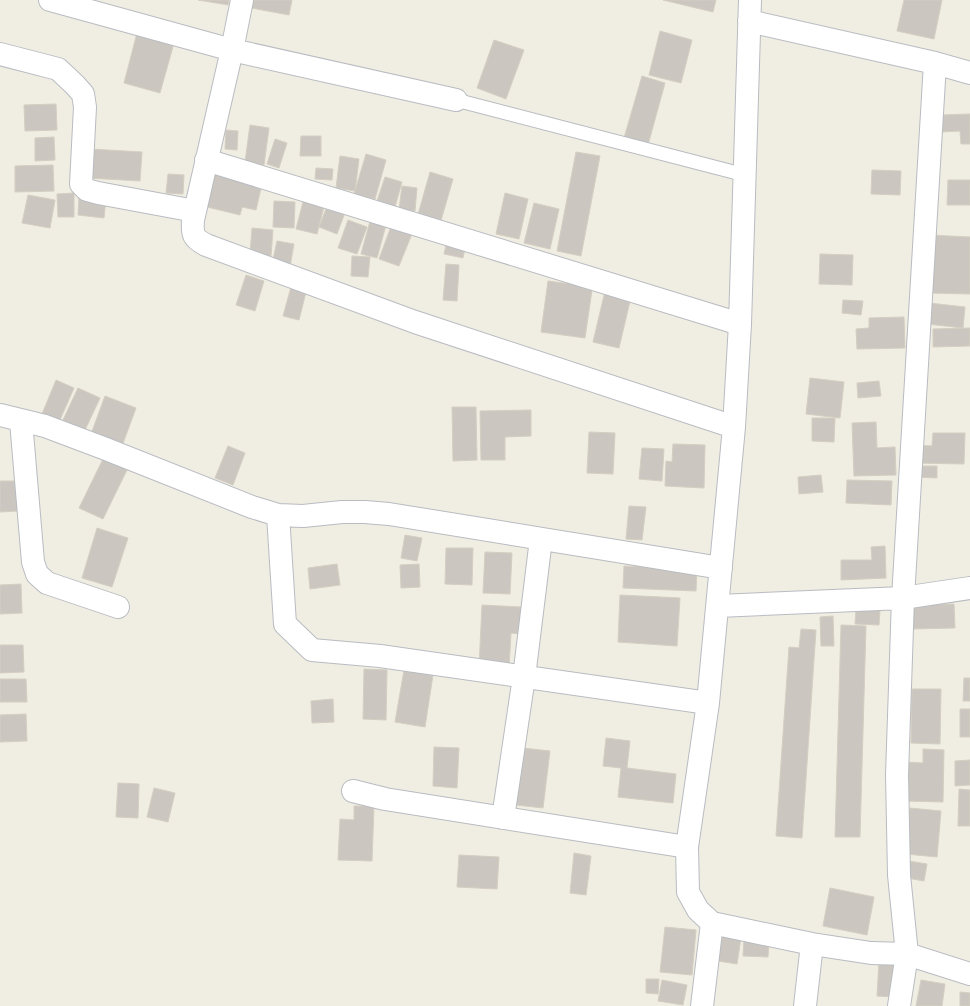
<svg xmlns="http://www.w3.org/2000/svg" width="970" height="1006" viewBox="0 0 970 1006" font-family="Ubuntu,sans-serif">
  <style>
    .building { fill: #cbc7c0; stroke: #d5cec1 }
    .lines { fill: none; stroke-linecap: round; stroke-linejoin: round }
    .service-casing { stroke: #b8bcc1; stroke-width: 15 }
    .minor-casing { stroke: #b8bcc1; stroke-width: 24 }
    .service { stroke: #fff; stroke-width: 13 }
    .minor { stroke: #fff; stroke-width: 22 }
  </style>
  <rect width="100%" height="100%" fill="#f0ede3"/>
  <path class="building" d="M198 0H229L228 5Z
    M253 0H292L289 15 251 8Z
    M663 0H716L713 12Z
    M904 0H942L934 39 897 31Z
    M660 31 692 40 681 83 649 75Z
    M137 33 174 43 160 93 124 83Z
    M494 40 524 50 506 99 477 88Z
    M642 76 665 83 648 145 624 138Z
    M56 104 57 130 25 131 24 105Z
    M970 114V144H961L960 131 941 132V115Z
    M250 125 269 128 264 165 245 162Z
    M226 130 238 131 237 150 225 149Z
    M301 136H321V156H300Z
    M54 137 55 160 35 161V138Z
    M275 139 287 143 279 168 267 164Z
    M90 149 142 152 140 181 88 178Z
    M576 152 600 156 581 256 557 251Z
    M366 154 386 160 375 199 354 194Z
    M340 156 359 159 355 191 336 188Z
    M53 165 54 191 15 192V166Z
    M316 168 333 169 332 180 315 179Z
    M872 170 901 171 900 195 871 194Z
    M211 172 262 184 256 210 242 207 240 215 203 206Z
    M430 172 453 179 440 224 417 218Z
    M168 174 184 175 183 194 166 193Z
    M385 177 402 182 395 207 377 201Z
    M948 180H970V205H947Z
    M402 186 417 188 415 211 399 210Z
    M74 193V217H58L57 194Z
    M505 193 528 199 519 239 496 234Z
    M28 195 55 200 50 228 22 223Z
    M79 196 106 199 104 218 78 215Z
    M304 198 325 203 317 234 296 229Z
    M274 201 295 202 294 228 273 227Z
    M329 201 347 207 337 234 319 227Z
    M534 203 559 209 550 249 524 243Z
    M372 214 388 218 377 258 361 254Z
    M348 220 367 227 357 254 338 248Z
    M393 221 414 229 399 266 379 259Z
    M252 228 273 230 271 256 250 254Z
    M930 235 970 237V294L928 293Z
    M447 240 466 244 463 258 444 254Z
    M277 241 294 244 290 267 272 264Z
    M820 254 853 255 852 285 819 284Z
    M352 256 370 257 368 277 351 276Z
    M446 264 459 265 457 301 443 300Z
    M246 275 264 281 255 311 236 305Z
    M548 281 586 286V289L592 290 585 338 541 332Z
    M291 287 306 292 299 320 283 316Z
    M605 291 631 297 619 348 593 342Z
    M843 300 863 301 861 315 842 313Z
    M929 303 965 307 963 328 927 324Z
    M904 317 905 348 857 349 856 329 869 328V318Z
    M970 328V346L933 347V329Z
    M810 378 844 382 840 418 806 414Z
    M56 380 74 388 59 422 42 414Z
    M879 381 881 396 858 398 857 383Z
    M78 388 100 398 85 430 63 420Z
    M105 396 136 408 122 446 91 434Z
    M452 407H476L477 460 453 461Z
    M531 410V436L505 437V460H481L480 411Z
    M812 418H835L834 442 812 441Z
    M876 422 877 448 895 447 896 475 854 476 852 423Z
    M589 432 615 433 613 474 587 473Z
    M933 433H965L964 464 917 463V445L932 446Z
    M673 444 705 445 704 488 665 486 666 461 672 462Z
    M228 446 245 453 233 485 215 478Z
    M642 448 664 449 662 481 639 479Z
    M103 459 127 470 103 519 79 508Z
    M916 466H937V478L915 477Z
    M821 475 823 492 799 494 798 477Z
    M847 480 892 481 891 505 846 503Z
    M0 481H17L18 511 0 512Z
    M629 506 646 507 642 540 626 539Z
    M97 528 128 538 112 587 82 578Z
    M405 535 422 538 417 561 401 558Z
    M885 546 886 578 841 580V560H872L871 547Z
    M446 548H473L472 585 445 584Z
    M485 552 512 553 510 594 483 593Z
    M337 564 340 585 310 589 308 568Z
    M419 564 420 587 401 588 400 565Z
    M624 566 697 569 696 591 623 588Z
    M21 584 22 613 0 614V585Z
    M620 595 680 598 677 646 618 642Z
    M954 604 955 628 912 629V605Z
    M482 605 521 607 520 634 511 633 509 668 479 667Z
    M856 609 880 610 879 625 855 624Z
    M833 616 834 646H821L820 617Z
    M841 625 866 626 860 837H835Z
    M801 629 816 630 802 838 776 836 789 647 799 648Z
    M0 645H23L24 672 0 673Z
    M364 669 387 670 386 720 363 719Z
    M404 670 433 675 425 727 395 722Z
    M964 678H970V701H963Z
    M0 679H26L27 702H0Z
    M912 689H941L940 744 911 743Z
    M333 699 334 722 312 723 311 701Z
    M960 709H970V737H960Z
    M26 714 27 741 0 742V715Z
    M606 738 630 741 627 768 676 774 673 803 618 797 621 768 603 766Z
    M434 747 459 748 457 788 433 786Z
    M523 748 550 751 543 808 516 805Z
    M923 749 944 750 943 802 904 801 905 762 923 763Z
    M970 760V785L955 786V761Z
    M118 783 139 784 138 818 116 817Z
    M154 788 175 793 168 822 147 817Z
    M959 789 970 790V826H958Z
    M354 806H374L372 861 338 860 340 819 354 820Z
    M910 808 941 811 937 857 906 854Z
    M574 853 591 856 586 895 570 893Z
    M459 855 499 857 497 889 457 887Z
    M909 861 927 864 924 881 907 878Z
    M830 888 874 897 867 935 823 926Z
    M665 927 696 930 692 975 660 972Z
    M716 935 741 938 737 964 712 960Z
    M744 939 769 941 768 957 743 956Z
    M879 961 895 962 893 997 877 996Z
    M646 979H659L658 994 646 993Z
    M662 980 687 985 683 1005 658 1001Z
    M921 980 945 984 942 1006H916Z
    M960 992 970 993V1006H960Z"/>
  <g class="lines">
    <g class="service-casing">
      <path id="service" d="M456 100 745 175"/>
    </g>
    <g class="minor-casing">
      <path id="minor" d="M50 0 232 50 456 100
        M242 0 232 50 193 220C192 235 193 238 206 245L415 322 734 427
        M749 21 935 63 970 73
        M0 54 58 69 75 85 83 94 85 107 81 184 87 190 98 193 195 211
        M935 63 903 598 970 588
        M206 160 740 324
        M0 415 45 426 106 449 252 507 278 515 303 516 342 512H365L389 514 721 568
        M21 421 33 562 37 574 47 583 118 607
        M278 515 285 624 312 650 380 656 708 703
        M718 606 903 598 897 775 899 875 907 954 899 1006
        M353 791 385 799 687 847
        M503 818 524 677 541 539
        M712 923 698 910 688 892 687 847 708 703 734 427 740 324 750 0
        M702 1006 712 923 812 944 871 953 907 954 970 974
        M805 1006 812 944"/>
    </g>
    <use href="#service" class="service"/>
    <use href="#minor" class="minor"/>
  </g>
</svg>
